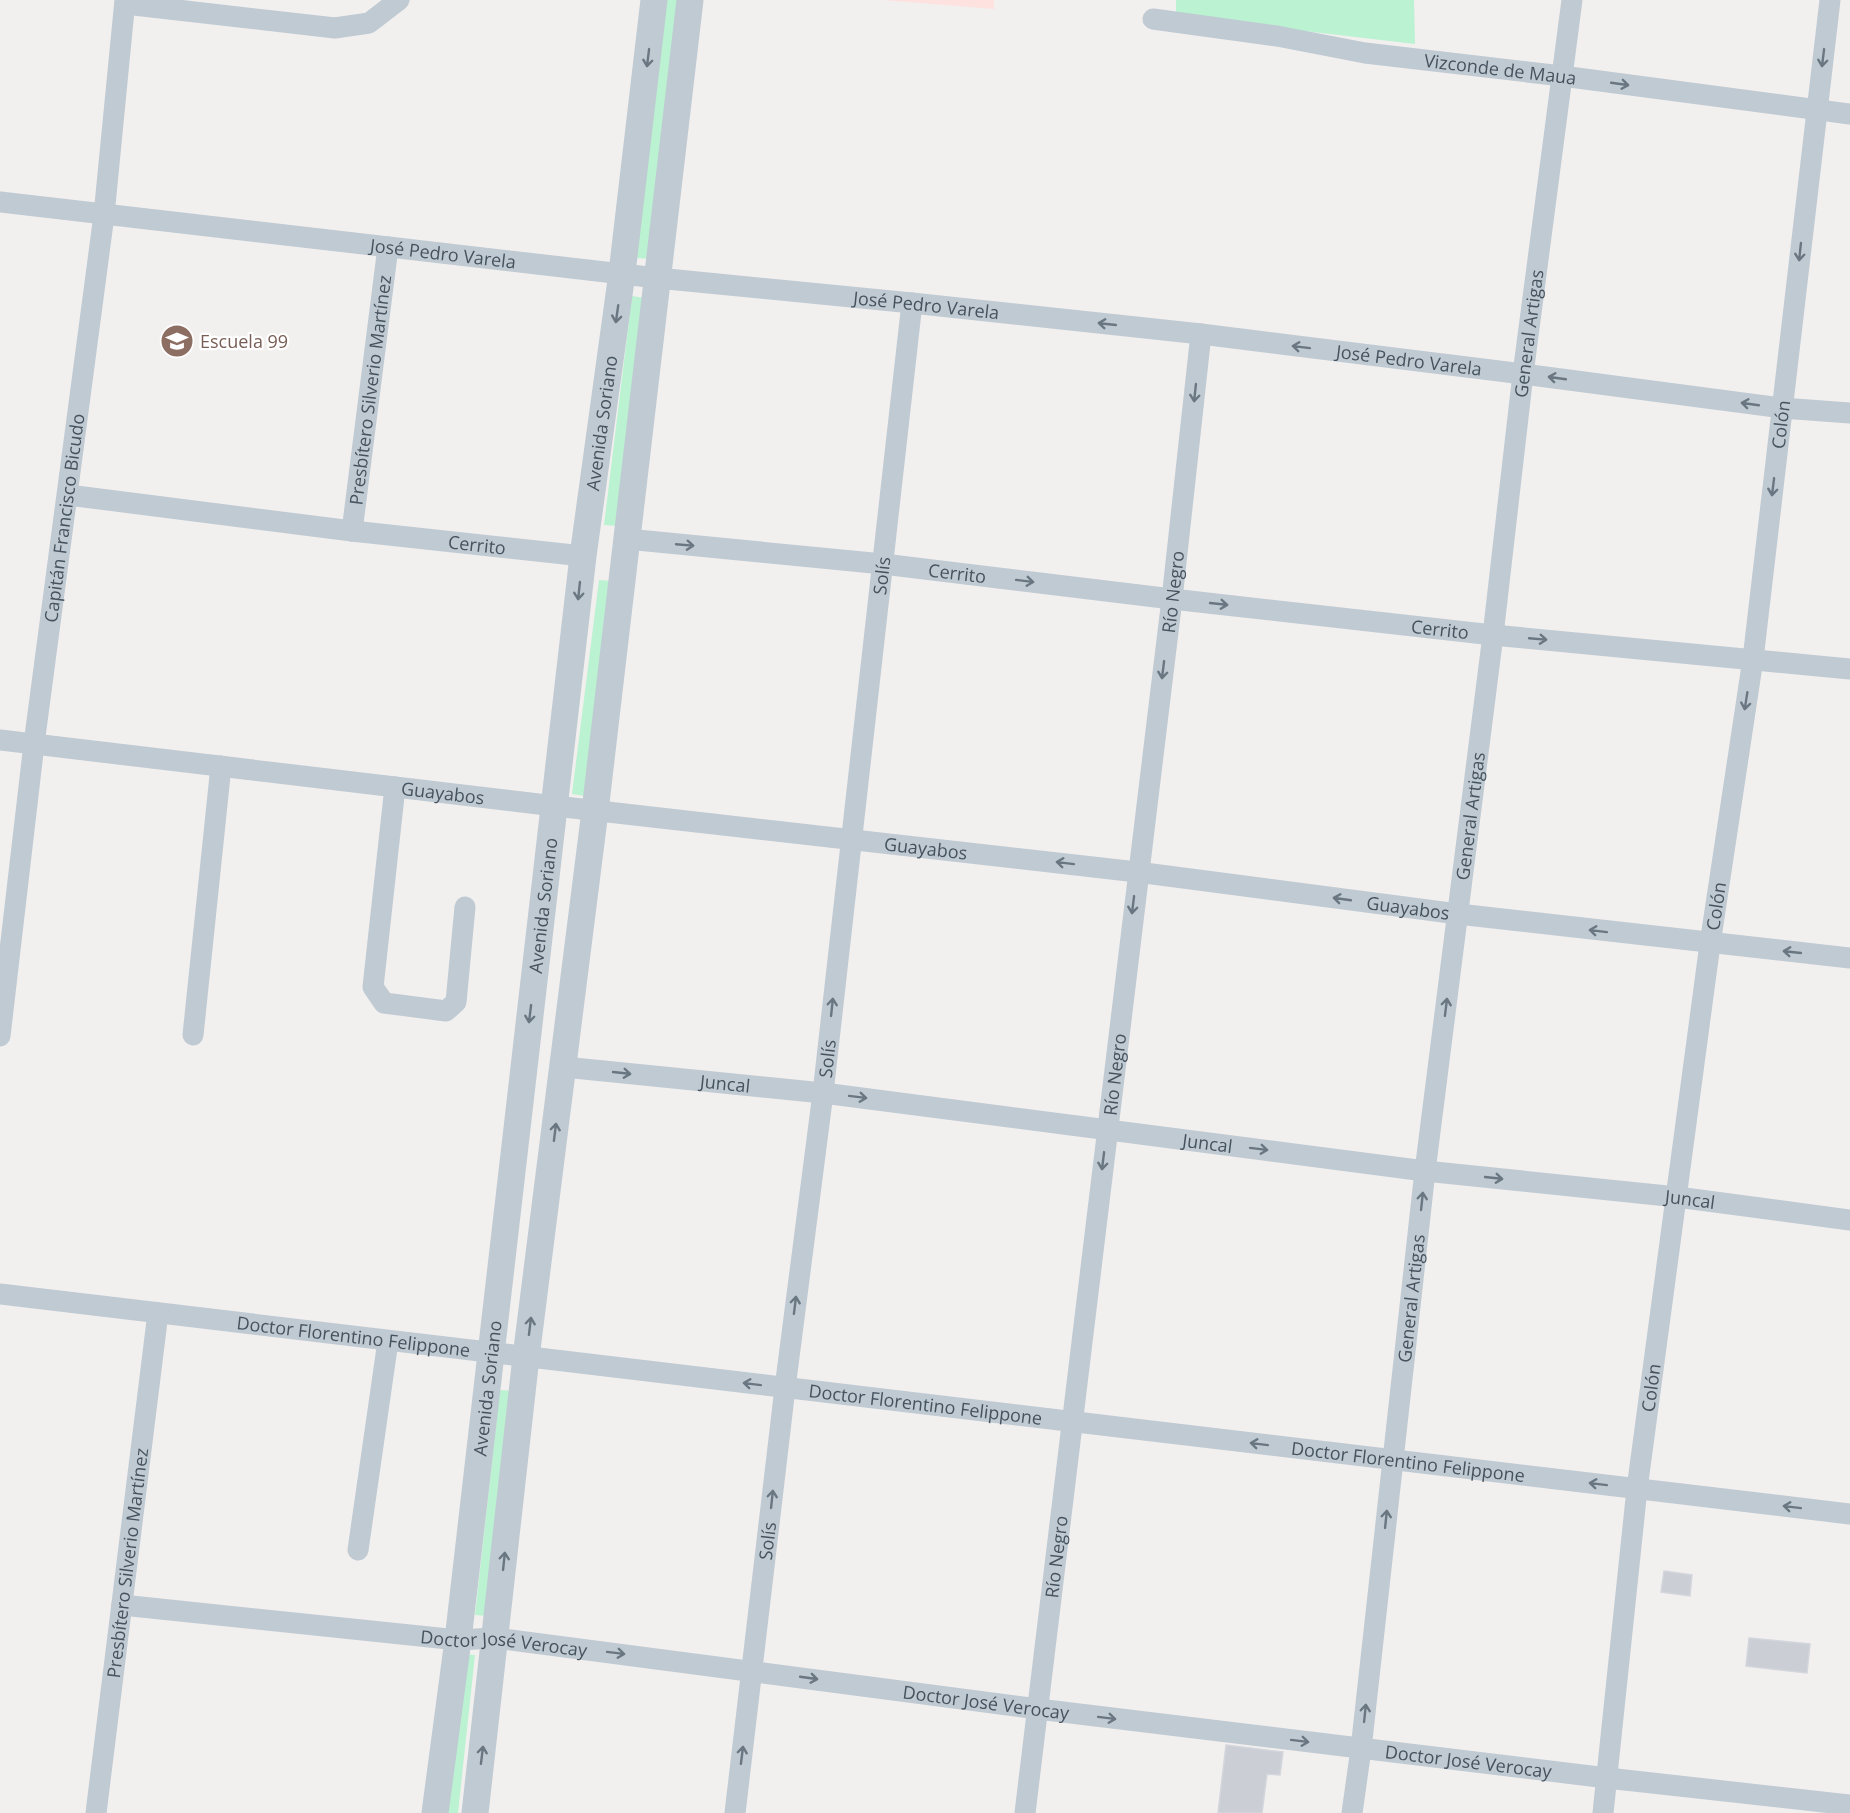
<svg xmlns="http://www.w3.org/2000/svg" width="1850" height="1813" viewBox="0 0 1850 1813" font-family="'Open Sans',sans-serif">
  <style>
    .medical { fill: #fde2df }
    .green { fill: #bbf2d1 }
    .building { fill: #cbced5; stroke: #d3d6dc; stroke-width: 1.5 }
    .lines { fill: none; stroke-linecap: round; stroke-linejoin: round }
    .minor { stroke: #bfcad2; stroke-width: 21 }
    .tertiary { stroke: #bfcad2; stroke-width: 27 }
    .oneway { stroke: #6a7782 }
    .labels { text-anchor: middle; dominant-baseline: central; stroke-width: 4.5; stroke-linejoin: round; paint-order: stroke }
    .street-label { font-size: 18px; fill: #46535f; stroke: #fff }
    .education-label { font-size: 18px; fill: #785e54; stroke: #fff; text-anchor: start }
  </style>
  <rect width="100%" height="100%" fill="#f2efef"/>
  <path class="medical" d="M883 0H994V9Z"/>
  <path class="green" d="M665 0H681L651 259 636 258Z
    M1176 0H1414L1415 44 1176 16Z
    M632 296 645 298 618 526 604 525Z
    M599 580 612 581 585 796 572 794Z
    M500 1390 513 1391 488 1616 475 1615Z
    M463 1654 475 1655 458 1813H445Z"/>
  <path class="building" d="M1664 1571 1692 1575 1690 1596 1661 1592Z
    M1749 1638 1810 1644 1807 1673 1746 1666Z
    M1226 1745 1283 1752 1280 1775 1267 1774 1262 1813H1218Z"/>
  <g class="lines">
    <g class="minor">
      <path d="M125 4 335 28 369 23 399 0"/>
      <path id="s1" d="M1153 19 1277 36 1365 53 1562 76 1850 114"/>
      <path id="s2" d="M0 202 657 278 912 303 1201 334 1523 374 1782 408 1850 413"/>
      <path id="s3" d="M68 495 352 531 583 556"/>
      <path id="s4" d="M352 531 388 247"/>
      <path id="s5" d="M627 539 883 564 1172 599 1493 635 1850 669"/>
      <path id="s6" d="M0 740 555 806 1137 872 1458 914 1850 958"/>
      <path d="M395 787 373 987 384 1003 446 1011 456 1002 465 907"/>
      <path d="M193 1035 221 766"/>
      <path id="s7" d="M0 1036 34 744 104 215 125 0"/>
      <path id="s8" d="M564 1067 823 1093 1425 1171 1677 1197 1850 1220"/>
      <path id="s9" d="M0 1294 1850 1514"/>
      <path d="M358 1550 388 1341"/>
      <path id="s10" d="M122 1605 458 1640 495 1638 1038 1709 1607 1778 1850 1805"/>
      <path id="s11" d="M96 1813 158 1313"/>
      <path id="s12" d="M735 1813 785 1388 823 1093 912 303"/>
      <path id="s13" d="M1025 1813 1172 599 1201 334"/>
      <path id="s14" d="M1352 1813 1361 1749 1425 1171 1493 635 1523 374 1572 0"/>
      <path id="s15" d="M1603 1813 1637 1489 1710 944 1753 659 1830 0"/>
    </g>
    <g class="tertiary">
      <path id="s16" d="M435 1813 458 1640 583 556 622 273 654 0"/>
      <path d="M475 1813 526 1357 595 811 690 0"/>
    </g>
  </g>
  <defs><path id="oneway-shaft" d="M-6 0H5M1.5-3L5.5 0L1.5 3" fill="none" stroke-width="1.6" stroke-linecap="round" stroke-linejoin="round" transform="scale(1.5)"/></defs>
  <g class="oneway">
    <use href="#oneway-shaft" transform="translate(648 58) rotate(97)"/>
    <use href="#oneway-shaft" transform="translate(1823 58) rotate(97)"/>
    <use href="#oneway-shaft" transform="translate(1620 84) rotate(8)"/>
    <use href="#oneway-shaft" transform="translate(1800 252) rotate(96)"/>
    <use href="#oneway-shaft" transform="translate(617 314) rotate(98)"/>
    <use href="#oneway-shaft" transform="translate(1107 324) rotate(-174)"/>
    <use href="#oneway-shaft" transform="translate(1301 347) rotate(-173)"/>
    <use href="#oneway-shaft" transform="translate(1557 378) rotate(-172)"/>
    <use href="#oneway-shaft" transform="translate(1195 393) rotate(96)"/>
    <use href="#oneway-shaft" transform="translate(1750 404) rotate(-172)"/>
    <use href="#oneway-shaft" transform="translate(1773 487) rotate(97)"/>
    <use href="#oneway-shaft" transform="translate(685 545) rotate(5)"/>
    <use href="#oneway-shaft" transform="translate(1025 581) rotate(7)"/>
    <use href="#oneway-shaft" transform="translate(579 591) rotate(96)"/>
    <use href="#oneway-shaft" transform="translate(1219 604) rotate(6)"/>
    <use href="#oneway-shaft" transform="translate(1538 639) rotate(5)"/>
    <use href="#oneway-shaft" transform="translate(1163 670) rotate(97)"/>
    <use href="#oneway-shaft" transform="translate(1746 701) rotate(99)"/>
    <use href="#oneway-shaft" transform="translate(1065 863) rotate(-173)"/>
    <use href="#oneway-shaft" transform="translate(1342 899) rotate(-172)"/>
    <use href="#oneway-shaft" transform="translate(1133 905) rotate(97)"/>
    <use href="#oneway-shaft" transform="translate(1598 931) rotate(-173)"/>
    <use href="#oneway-shaft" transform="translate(1792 952) rotate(-174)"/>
    <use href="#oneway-shaft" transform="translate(832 1007) rotate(-84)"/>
    <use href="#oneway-shaft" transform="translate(1446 1007) rotate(-83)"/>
    <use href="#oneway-shaft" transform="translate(530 1014) rotate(97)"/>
    <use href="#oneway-shaft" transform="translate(622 1073) rotate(6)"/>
    <use href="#oneway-shaft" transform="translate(858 1097) rotate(7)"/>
    <use href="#oneway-shaft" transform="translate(555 1132) rotate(-83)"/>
    <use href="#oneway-shaft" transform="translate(1259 1149) rotate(7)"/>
    <use href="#oneway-shaft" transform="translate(1103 1161) rotate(97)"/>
    <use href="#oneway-shaft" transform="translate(1494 1178) rotate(6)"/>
    <use href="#oneway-shaft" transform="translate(1422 1201) rotate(-84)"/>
    <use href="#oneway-shaft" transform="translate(795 1305) rotate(-83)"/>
    <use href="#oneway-shaft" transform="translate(530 1326) rotate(-83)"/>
    <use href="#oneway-shaft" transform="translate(752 1384) rotate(-173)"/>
    <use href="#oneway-shaft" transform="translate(1259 1444) rotate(-173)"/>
    <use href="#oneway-shaft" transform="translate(1598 1484) rotate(-173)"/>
    <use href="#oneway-shaft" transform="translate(772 1499) rotate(-84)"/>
    <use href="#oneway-shaft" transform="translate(1792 1507) rotate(-173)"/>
    <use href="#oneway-shaft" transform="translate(1386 1519) rotate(-84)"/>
    <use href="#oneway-shaft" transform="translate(504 1561) rotate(-84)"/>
    <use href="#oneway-shaft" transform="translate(616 1653) rotate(7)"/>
    <use href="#oneway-shaft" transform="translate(809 1678) rotate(8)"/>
    <use href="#oneway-shaft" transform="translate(1365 1713) rotate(-84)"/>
    <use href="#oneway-shaft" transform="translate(1107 1718) rotate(7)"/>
    <use href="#oneway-shaft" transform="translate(1300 1741) rotate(7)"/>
    <use href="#oneway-shaft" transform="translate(482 1755) rotate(-83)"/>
    <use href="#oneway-shaft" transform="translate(742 1755) rotate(-83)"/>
  </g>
  <defs>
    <g id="school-disc" transform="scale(1.725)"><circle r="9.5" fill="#8d6e63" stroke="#fff"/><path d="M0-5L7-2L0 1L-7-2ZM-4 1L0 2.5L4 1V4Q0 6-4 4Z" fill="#fff"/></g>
  </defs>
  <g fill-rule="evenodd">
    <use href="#school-disc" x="177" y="341"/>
  </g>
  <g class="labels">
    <g class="street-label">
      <text stroke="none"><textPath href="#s1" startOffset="351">Vizconde de Maua</textPath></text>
      <text stroke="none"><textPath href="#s2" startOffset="446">José Pedro Varela</textPath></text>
      <text stroke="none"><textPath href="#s2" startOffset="932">José Pedro Varela</textPath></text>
      <text stroke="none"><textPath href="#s14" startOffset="1490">General Artigas</textPath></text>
      <text stroke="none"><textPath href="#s2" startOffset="1418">José Pedro Varela</textPath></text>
      <text stroke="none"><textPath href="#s4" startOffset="142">Presbítero Silverio Martínez</textPath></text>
      <text stroke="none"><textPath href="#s16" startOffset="1400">Avenida Soriano</textPath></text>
      <text stroke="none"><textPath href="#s15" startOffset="1400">Colón</textPath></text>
      <text stroke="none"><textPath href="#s7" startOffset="522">Capitán Francisco Bicudo</textPath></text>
      <text stroke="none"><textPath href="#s3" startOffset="412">Cerrito</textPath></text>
      <text stroke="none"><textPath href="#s5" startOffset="332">Cerrito</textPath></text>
      <text stroke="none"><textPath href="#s12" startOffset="1246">Solís</textPath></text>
      <text stroke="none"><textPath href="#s13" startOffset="1230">Río Negro</textPath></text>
      <text stroke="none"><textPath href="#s5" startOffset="818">Cerrito</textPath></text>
      <text stroke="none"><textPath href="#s6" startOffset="446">Guayabos</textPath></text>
      <text stroke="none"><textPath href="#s14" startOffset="1004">General Artigas</textPath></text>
      <text stroke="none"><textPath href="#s6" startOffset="932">Guayabos</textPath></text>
      <text stroke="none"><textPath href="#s16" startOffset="914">Avenida Soriano</textPath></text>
      <text stroke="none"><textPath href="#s15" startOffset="914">Colón</textPath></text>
      <text stroke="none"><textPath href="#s6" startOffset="1418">Guayabos</textPath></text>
      <text stroke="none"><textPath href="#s12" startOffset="760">Solís</textPath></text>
      <text stroke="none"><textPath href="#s13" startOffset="744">Río Negro</textPath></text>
      <text stroke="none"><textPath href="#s8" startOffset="162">Juncal</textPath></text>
      <text stroke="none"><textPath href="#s8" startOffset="648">Juncal</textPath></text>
      <text stroke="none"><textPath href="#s8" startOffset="1134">Juncal</textPath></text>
      <text stroke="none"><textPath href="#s14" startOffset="518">General Artigas</textPath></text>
      <text stroke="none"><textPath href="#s9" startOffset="356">Doctor Florentino Felippone</textPath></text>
      <text stroke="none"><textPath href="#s15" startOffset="428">Colón</textPath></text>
      <text stroke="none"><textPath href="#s16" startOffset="428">Avenida Soriano</textPath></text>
      <text stroke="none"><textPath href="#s9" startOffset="932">Doctor Florentino Felippone</textPath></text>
      <text stroke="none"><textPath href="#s9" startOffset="1418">Doctor Florentino Felippone</textPath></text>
      <text stroke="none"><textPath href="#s12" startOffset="274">Solís</textPath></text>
      <text stroke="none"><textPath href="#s13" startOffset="258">Río Negro</textPath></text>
      <text stroke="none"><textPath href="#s11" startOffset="252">Presbítero Silverio Martínez</textPath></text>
      <text stroke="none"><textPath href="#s10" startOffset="384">Doctor José Verocay</textPath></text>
      <text stroke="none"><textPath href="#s10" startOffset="870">Doctor José Verocay</textPath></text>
      <text stroke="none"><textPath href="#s10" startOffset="1356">Doctor José Verocay</textPath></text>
    </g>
    <g class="education-label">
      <text x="200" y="341">Escuela 99</text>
    </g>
  </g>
</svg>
